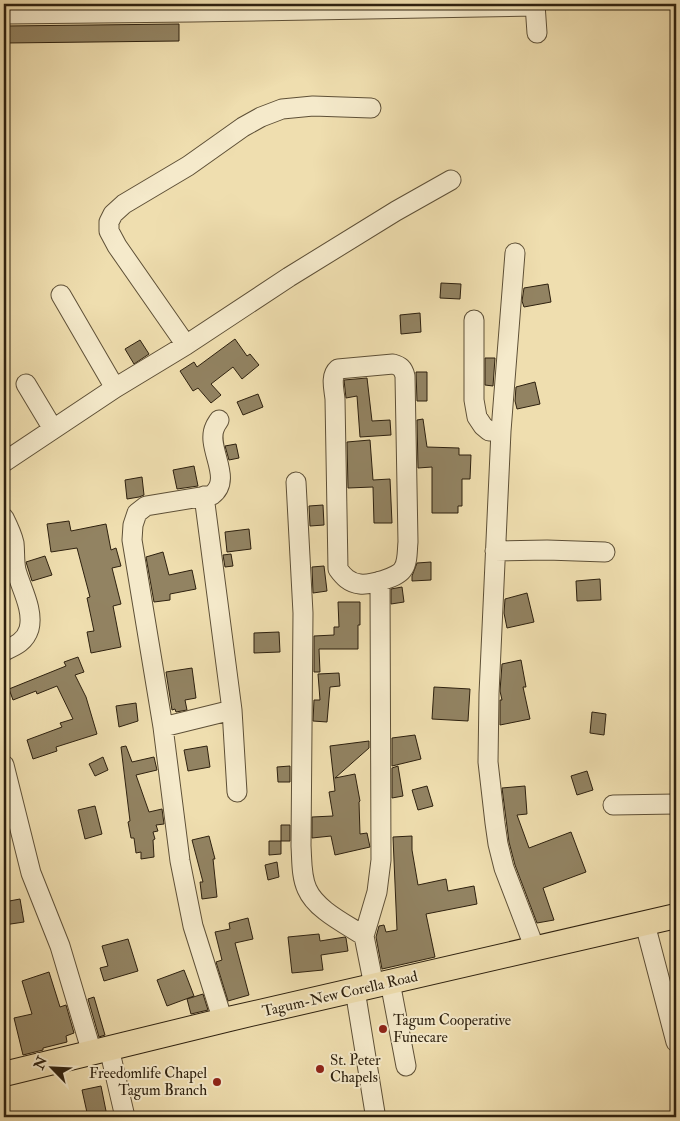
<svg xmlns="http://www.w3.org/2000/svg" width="680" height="1121" viewBox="0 0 680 1121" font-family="'IM FELL Double Pica',serif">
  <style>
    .building { fill: #928362; stroke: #2e210f }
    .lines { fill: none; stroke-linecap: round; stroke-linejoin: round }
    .minor-casing { stroke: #5e5037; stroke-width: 21 }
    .major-casing { stroke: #2e210f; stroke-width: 26 }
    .minor { stroke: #f5eacb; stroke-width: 19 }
    .major { stroke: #efdeaf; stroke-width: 24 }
    .poi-dot { fill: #8f2418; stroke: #f5eacb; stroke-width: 2 }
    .labels { text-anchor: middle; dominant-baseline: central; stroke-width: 4; stroke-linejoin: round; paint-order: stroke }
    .street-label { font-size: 15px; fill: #2e210f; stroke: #f5eacb }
    .poi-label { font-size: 15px; fill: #2e210f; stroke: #f5eacb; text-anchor: start }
  </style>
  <rect width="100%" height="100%" fill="#efdeaf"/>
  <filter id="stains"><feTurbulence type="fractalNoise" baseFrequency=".004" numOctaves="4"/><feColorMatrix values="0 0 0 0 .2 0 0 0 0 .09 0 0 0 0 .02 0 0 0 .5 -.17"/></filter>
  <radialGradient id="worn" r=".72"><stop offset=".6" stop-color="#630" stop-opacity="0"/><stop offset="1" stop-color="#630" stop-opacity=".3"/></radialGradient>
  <path class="building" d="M179 24V41L6 43V26Z
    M441 283 461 284 460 299 440 298Z
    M548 284 551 302 524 307 522 301 524 288Z
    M420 313 421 332 401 334 400 315Z
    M235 339 247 356 250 354 259 365 242 379 233 367 211 384 221 395 211 403 198 388 193 391 180 371 194 362 197 367Z
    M140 340 149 354 134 364 125 349Z
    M485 358H495L493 386 485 385Z
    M416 372H427V401H417Z
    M367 378 372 421 390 420 391 435 360 437 357 396 346 398 344 380Z
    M535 382 540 404 517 409 515 401 516 387Z
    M258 394 263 407 243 415 237 402Z
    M423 419 427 447 459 448V455H471L470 479H462V506H458V513H432V467L418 468 417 420Z
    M370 440 373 480 390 479 392 523H374L373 487 348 488 347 442Z
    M236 444 239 458 229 460 225 446Z
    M194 466 198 486 177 489 173 470Z
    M142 477 144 495 139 497 127 499 125 480Z
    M323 505 324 525 310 526 309 506Z
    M69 521 71 531 106 524 111 550 116 548 121 566 112 568 121 604 113 606 121 647 91 653 87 632 94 631 87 598 90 597 77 548 51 552 47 524Z
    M249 529 251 549 227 552 225 532Z
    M163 552 169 575 192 570 196 589 170 594V600L154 602 146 557Z
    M231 554 233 566 225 567 223 555Z
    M45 556 52 575 32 581 26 562Z
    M431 562V580L412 581V576L417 563Z
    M324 566 327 591 313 593 312 567Z
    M600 579 601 600 577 601 576 581Z
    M402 587 404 602 391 604V589Z
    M527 593 534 622 507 628 504 613 505 599Z
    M338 602H360V625H358V649H319L320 672H314V636L334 635V627H339Z
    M279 632 280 652 254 653V633Z
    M78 657 84 672 75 675 86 697 97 734 56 747 57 751 33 759 27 740 62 727 60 723 73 719 57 686 37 694 36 691 13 700 9 689 66 666 64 662Z
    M521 660 526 687H523L530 719 500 725V700H502L500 691 502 664Z
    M192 668 196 698 185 700 187 710 176 712 175 709 172 710 166 672Z
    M339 673 340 686 330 687 327 722 313 721 314 700H320L318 674Z
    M434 687 470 689 468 721 432 719Z
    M136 703 138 721 119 727 116 706Z
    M592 712 606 714 604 735 590 733Z
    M415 735 421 759 392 766V738Z
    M369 741V748L335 778 355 774 360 801 359 802 360 834 367 833 370 847 335 855 331 836 312 838V817L333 816 329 792 335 791 330 746Z
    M126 746 132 762 154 757 157 770 136 775 149 812 162 809 164 824 156 825 158 831 153 832 155 839 153 840 154 857 141 859V852L136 853 134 838H131L128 822 130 821 121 747Z
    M207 746 210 767 188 771 184 750Z
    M103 757 108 770 95 776 89 764Z
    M290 766V782H278L277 767Z
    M398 766 403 796 392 798V768Z
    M587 771 593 790 577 795 571 776Z
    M427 786 433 806 418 810 412 790Z
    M525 786 527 814 517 815 529 848 571 832 586 872 543 888 554 920 537 923 515 865 509 842 502 788Z
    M95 806 102 834 85 839 78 810Z
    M281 825H290V841H281Z
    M209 836 215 859H213L217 897 202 899 200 882H203L192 840Z
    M412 836V850L418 885 446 879 448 891 474 886 477 904 426 914 435 957 382 969 376 937 379 926 384 925 386 932 397 930 393 837Z
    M269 841H281V854L269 855Z
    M277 862 279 877 268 880 265 865Z
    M20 899 24 922 4 925V902Z
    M248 918 253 939 235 943 249 995 228 1001 216 962 222 960 215 932 230 929 229 923Z
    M319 934 320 941 345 937 346 938 348 951 321 955 323 970 292 973 288 937Z
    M128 939 138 971 104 981 100 968 108 966 102 946Z
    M184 970 194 996 167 1006 157 980Z
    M49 972 60 1007 66 1005 74 1033 66 1036 67 1042 43 1048V1050L23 1055 14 1018 32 1014 22 981Z
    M203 994 208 1010 191 1014 187 999Z
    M94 997 105 1035 99 1037 88 999Z
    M101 1086 107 1116 100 1117H88L82 1090Z"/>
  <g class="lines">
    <g class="minor-casing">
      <path id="minor" d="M535 4 537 33
        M4 14 192 12 535 6
        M515 253 501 431 489 694 488 762 495 823 498 844 504 868 535 949
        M61 295 115 388
        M474 320V400L477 417 483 426 489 431H501
        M186 345 117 246 109 231V222L113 214 124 204 188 166 243 127 261 117 282 109 313 106 371 108
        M393 364C400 366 403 368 405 376L408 542C407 551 408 562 403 569 398 578 370 585 360 584 349 583 343 576 338 569L335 399C334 389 330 376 338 369Z
        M26 384 53 429
        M219 420C218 422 216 424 215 427 205 447 234 479 212 495L146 506 137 513 133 525 132 540 163 727 180 861 193 926 223 1021
        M4 462 115 388 186 345 289 277 396 211 451 180
        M296 482 303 613 301 846C302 860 301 876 307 889 316 910 346 924 364 936
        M204 496 232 710 237 792
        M4 518C8 526 12 534 14 543 15 552 14 561 16 570 21 588 34 610 29 629 25 642 15 646 4 651
        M495 551 547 550 605 552
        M163 727 232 710
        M4 765 31 873 60 946 92 1053
        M613 805 676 804
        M645 924 676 1042
        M390 982 406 1066
        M374 986 364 936 377 892 381 860 380 581
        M355 990 375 1113
        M109 1048 125 1117"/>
    </g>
    <g class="major-casing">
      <path id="major" d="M4 1074 229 1019 676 916"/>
    </g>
    <use href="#minor" class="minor"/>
    <use href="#major" class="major"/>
  </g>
  <g class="poi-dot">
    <circle cx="383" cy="1029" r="5"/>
    <circle cx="320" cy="1069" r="5"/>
    <circle cx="217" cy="1082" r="5"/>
  </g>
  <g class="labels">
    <g class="street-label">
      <text transform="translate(340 994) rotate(-13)">Tagum-New Corella Road</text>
    </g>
    <g class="poi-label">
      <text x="393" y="1020">Tagum Cooperative<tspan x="393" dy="17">Funecare</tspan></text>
      <text x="330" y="1060">St. Peter<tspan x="330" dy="17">Chapels</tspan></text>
      <text x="207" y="1073" text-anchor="end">Freedomlife Chapel<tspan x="207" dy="17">Tagum Branch</tspan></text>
    </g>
  </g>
  <rect width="680" height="1121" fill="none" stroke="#efdeaf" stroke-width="20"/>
  <rect x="5" y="5" width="670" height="1111" fill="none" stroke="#2e210f" stroke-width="2.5"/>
  <rect x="10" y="10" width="660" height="1101" fill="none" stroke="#2e210f"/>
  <g transform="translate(52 1068) rotate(294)" stroke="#f5eacb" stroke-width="4" paint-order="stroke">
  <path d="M0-4L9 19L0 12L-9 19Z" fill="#2e210f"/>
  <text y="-8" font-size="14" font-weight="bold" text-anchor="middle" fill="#2e210f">N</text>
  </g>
  <rect width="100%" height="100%" filter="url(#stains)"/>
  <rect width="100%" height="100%" fill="url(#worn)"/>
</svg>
